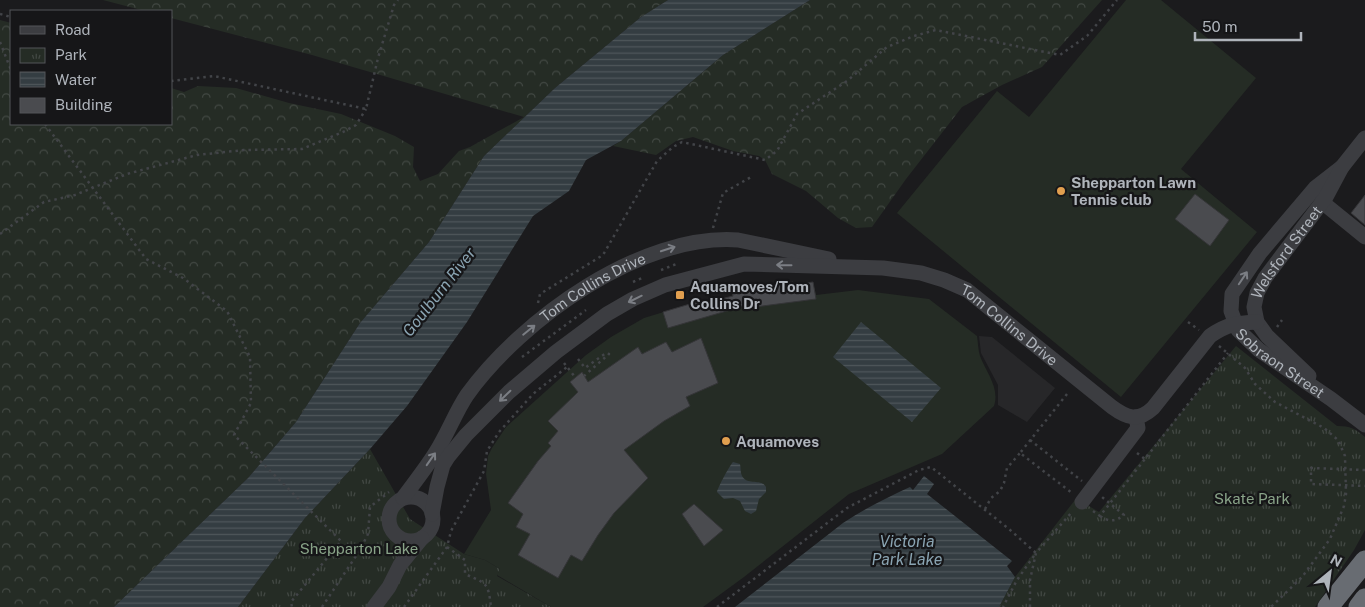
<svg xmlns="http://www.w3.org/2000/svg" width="1365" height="607" viewBox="0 0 1365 607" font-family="'Public Sans',sans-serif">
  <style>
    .built { fill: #272729 }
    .forest { fill: url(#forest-crowns) }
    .park { fill: url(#park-tufts) }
    .pitch { fill: #252c25 }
    .water { fill: url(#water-rules) }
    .building { fill: #4a4b4f; stroke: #353538 }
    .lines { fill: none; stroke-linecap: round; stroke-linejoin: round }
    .path { stroke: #424448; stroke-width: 2.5; stroke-dasharray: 2.5 4; stroke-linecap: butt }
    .minor { stroke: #3c3d41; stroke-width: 15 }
    .highway { stroke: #686c72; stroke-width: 21 }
    .oneway { stroke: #7b7e84 }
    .poi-dot { fill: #e19f4f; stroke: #161618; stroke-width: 2 }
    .labels { text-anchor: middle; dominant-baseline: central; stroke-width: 4.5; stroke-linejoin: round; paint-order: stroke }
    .poi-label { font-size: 15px; font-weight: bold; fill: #afb4bb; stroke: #161618; text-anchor: start }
    .street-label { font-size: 15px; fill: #afb4bb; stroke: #161618 }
    .park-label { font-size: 15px; fill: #89a388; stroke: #161618 }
    .water-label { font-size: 16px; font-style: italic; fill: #8aa4b2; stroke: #161618 }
  </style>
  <defs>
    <pattern id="forest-crowns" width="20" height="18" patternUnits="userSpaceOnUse" patternTransform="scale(1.25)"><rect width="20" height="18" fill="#252c25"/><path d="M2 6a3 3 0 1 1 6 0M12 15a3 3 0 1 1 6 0" fill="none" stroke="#424843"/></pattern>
    <pattern id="park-tufts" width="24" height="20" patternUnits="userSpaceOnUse" patternTransform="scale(1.25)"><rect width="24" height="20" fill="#252c25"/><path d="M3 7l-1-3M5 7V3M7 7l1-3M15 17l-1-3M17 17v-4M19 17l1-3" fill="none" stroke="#424843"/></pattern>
    <pattern id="water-rules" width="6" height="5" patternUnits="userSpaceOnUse" patternTransform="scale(1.25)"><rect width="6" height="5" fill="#343d42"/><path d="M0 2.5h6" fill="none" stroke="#4f575b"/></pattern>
  </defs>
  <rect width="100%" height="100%" fill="#1b1b1d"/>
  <path class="built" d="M979 336 992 337 1055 388 1027 422 998 405V385L981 353Z"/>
  <path class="forest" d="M103 0H668L641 17 555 88 484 156 429 242 360 323 296 422 248 478 114 607H0V20L11 23V124H171V88L184 92 198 86 236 88 289 103 341 114 395 136 414 147 413 167 420 181 438 174 459 151 470 147 524 117 312 55 171 18V11H145Z
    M810 0H1102L1042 67 1002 85 962 107 906 179 872 227 856 228 838 218 806 191 772 174 765 160 759 156 733 151 693 137 676 141 656 155 613 146 621 141 723 55Z"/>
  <path class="park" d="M1236 346 1337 426C1350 426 1356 429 1365 437V530L1354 550 1315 607H999L1015 577 1075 500 1082 502 1099 512Z
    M370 449 410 519 464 554 485 560 500 569 497 576 551 607H238L305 518Z"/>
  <path class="pitch" d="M1126 0H1161L1256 78 1181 169 1257 232 1121 397 897 213 997 91 1029 117Z
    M793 282V285L813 282 816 295 858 290 929 299 977 336C978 342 978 350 980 356 986 372 1000 388 994 406L942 454 849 494 744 577 703 607H551L497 575 500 569 485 560 464 554 491 510 486 474 488 456 492 448 506 427 586 355 611 337 644 318 700 301 701 304 718 299 719 302 733 300 731 289H749Z"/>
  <path class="water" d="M668 0H810L723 55 621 141 586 160 569 191 533 216 467 322 407 406 370 449 305 518 238 607H114L248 478 296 422 360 323 429 242 484 156 555 88 641 17Z
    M861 322 941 388 912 422 833 357Z
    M733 462 740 464C741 468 740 472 742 476 748 486 761 478 766 487V492L759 499 756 511 751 514 745 511 740 501 733 498 724 499 717 492C718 487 730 465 733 462Z
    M924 476 934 484 927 494 1012 561 1007 566 1015 577 999 607H735L843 523C864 509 886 498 910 487L913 490Z"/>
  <path class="building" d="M1195 194 1229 220 1210 246 1175 219Z
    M1365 195V225L1351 213Z
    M793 282V285L813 282 816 299 755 307 754 303 668 328 663 312 700 301 701 304 733 296 731 289H749Z
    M701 338 718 383 686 397 690 406 664 421 624 450 648 478 614 513 598 535 582 561 571 555 558 578 518 555 530 534 516 527 523 514 508 503 538 461 551 446 548 443 558 431 548 421 578 392 570 382 582 372 588 382 638 347 642 354 666 342 672 352Z
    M694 504 723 530 704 546 682 514Z"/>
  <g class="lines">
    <path class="path" d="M0 14 11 17
      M0 42 11 70
      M171 81 214 76 366 109 378 58 394 5 398 0
      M45 124 146 259 183 278 227 311 250 357 251 403 234 435 341 541 291 602 292 607
      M713 228 723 193 751 177
      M0 234 44 202 75 195 127 174 197 155 244 150 302 149 343 132 356 125 366 109
      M661 270 679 263
      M633 282 644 277
      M538 303 540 294 603 255 657 161 673 147 682 142 765 160 777 151 797 114 847 81 887 47 914 36 936 30 1060 55 1087 36 1117 0
      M1188 322 1199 330
      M1277 327 1282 320
      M1219 346 1245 368 1255 384 1275 402 1324 428 1338 440 1345 456 1346 494 1344 506 1330 539 1302 577 1271 607
      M522 357 586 310
      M578 359 585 368 606 353 609 354 584 376
      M564 363 575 377
      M1067 394 1020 453 1072 493
      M1030 440 1082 481
      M1137 453 1145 459 1228 353
      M1365 470 1311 468V484L1365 486
      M985 509 991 498 1000 491 1004 483 1007 468 1020 453
      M1093 511 1100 516 1145 459
      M1100 516C1109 522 1115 522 1124 515L1102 497
      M447 547 465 560V574C487 584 488 582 491 607
      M322 607 360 550 368 534 370 507 389 492
      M404 607 447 547 451 531 484 471 487 451 499 432 533 394 567 367
      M717 607 847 508 919 470 931 467 1009 529 1036 553 1017 580 1003 607
      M1030 607V580L1036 553 1072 512"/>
    <g class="minor">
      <path id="s1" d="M1342 167 1315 188 1260 253 1232 294 1231 311 1238 330 1259 350 1331 399 1365 425"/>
      <path d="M1322 202 1365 237"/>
      <path id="s2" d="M1309 376 1267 336 1257 322 1254 307 1257 293 1265 278 1326 197 1342 167 1365 138"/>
      <circle cx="411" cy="519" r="22"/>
      <path id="s3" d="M403 498C414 483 426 468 436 452 448 433 455 413 467 395 522 319 641 233 738 240L829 259"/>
      <path d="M1082 502 1138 428 1136 417"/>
      <path id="s4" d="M432 514 437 487 443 465 448 457 466 435 509 392 556 352 607 314 633 299 665 285 744 264 883 268 921 273 944 280 967 290 1112 407C1127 418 1138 422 1153 408L1210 336C1227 324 1237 323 1257 322"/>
      <path d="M374 607 389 587 400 565 422 538"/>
    </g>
    <path class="highway" d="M1328 607 1365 561
      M1359 607 1365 599"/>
  </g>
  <defs><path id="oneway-shaft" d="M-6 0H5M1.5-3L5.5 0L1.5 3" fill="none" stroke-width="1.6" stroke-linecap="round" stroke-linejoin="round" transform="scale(1.25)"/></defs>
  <g class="oneway">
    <use href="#oneway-shaft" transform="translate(668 249) rotate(-18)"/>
    <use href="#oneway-shaft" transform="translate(784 265) rotate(-179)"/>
    <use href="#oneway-shaft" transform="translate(1243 278) rotate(-56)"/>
    <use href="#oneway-shaft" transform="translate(635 299) rotate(154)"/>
    <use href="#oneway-shaft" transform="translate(529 330) rotate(-39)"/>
    <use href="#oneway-shaft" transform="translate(505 396) rotate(136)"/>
    <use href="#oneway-shaft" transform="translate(431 459) rotate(-55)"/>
  </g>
  <g class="poi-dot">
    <circle cx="1061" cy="191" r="5"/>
    <rect x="675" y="290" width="10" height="10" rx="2.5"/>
    <circle cx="726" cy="441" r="5"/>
  </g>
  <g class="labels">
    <g class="poi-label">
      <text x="1071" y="182">Shepparton Lawn<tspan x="1071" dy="17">Tennis club</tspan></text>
      <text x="690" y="286">Aquamoves/Tom<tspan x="690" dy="17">Collins Dr</tspan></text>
      <text x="736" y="441">Aquamoves</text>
    </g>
    <g class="street-label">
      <text stroke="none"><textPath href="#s2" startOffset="155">Welsford Street</textPath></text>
      <text stroke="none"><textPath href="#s3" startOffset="289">Tom Collins Drive</textPath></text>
      <text stroke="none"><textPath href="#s4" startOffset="702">Tom Collins Drive</textPath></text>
      <text stroke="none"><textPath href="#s1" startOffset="260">Sobraon Street</textPath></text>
    </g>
    <g class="park-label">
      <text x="1252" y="498">Skate Park</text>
      <text x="359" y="548">Shepparton Lake</text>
    </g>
    <g class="water-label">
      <text transform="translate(439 292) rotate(-52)">Goulburn River</text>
      <text x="907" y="541">Victoria<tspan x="907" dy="18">Park Lake</tspan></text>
    </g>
  </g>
  <rect x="10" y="10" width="162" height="115" fill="#161618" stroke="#535559"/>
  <rect x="20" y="26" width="25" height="8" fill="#3c3d41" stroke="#535559"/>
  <text x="55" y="35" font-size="15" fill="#afb4bb">Road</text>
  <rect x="20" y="48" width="25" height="15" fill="url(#park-tufts)" stroke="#535559"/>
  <text x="55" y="60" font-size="15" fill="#afb4bb">Park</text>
  <rect x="20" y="72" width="25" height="15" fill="url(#water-rules)" stroke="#535559"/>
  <text x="55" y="85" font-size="15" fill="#afb4bb">Water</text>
  <rect x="20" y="98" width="25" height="15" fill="#4a4b4f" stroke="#535559"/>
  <text x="55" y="110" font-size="15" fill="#afb4bb">Building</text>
  <g transform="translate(1330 572) rotate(29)" stroke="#161618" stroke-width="4" paint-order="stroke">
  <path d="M0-4L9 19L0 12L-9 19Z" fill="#afb4bb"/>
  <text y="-8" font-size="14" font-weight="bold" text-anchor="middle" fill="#afb4bb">N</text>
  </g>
  <path d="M1195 32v8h106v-8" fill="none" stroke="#afb4bb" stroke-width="2.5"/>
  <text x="1202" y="32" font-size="15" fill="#afb4bb" stroke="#161618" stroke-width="4" paint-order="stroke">50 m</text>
</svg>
